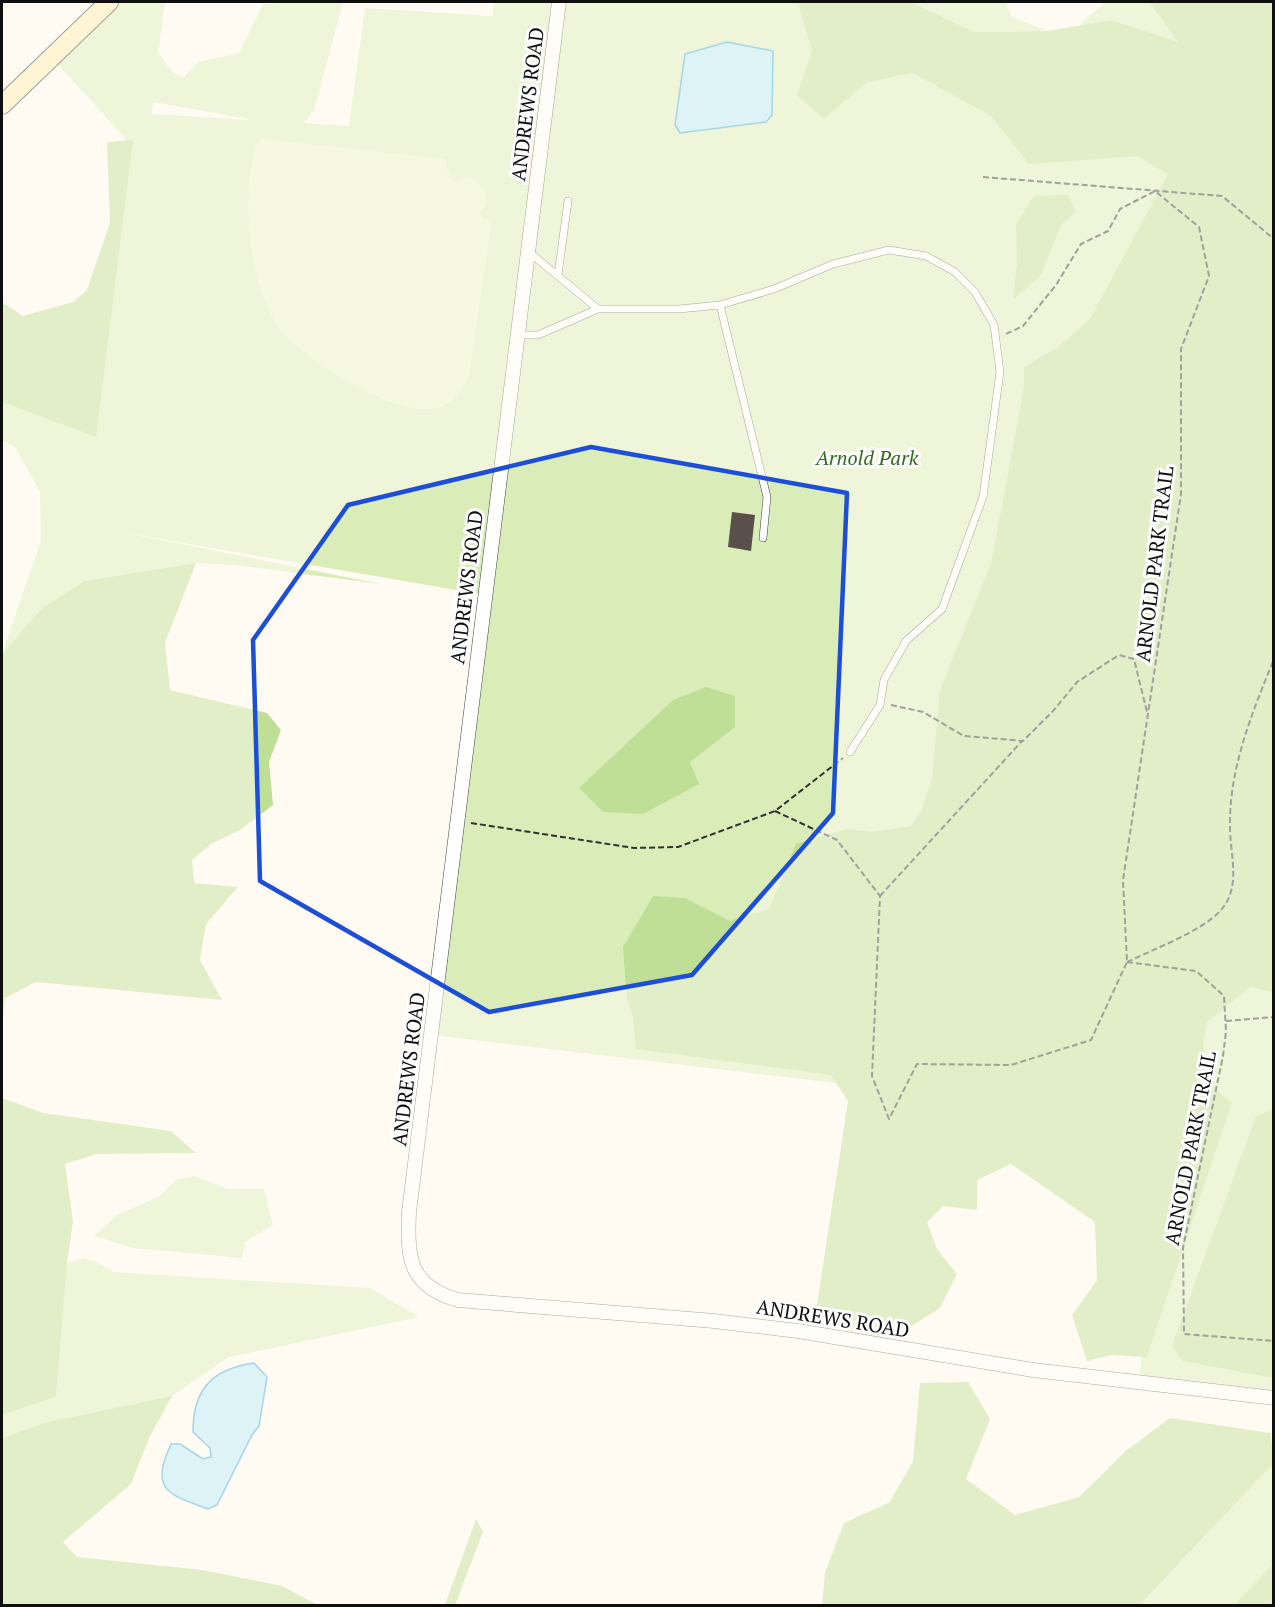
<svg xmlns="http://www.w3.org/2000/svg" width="1275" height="1607" viewBox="0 0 1275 1607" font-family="'PT Serif',serif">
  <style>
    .green { fill: #daedb8; fill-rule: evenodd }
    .forest { fill: #bfde96 }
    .pitch { fill: #eaf3cb }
    .water { fill: #b3e8fa; stroke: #35a9d6; stroke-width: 1.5 }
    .building { fill: #594f4b }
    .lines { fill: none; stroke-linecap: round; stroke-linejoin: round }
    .lane-casing { stroke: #424242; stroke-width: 8 }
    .street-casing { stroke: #424242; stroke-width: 15 }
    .secondary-casing { stroke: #313131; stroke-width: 20 }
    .path { stroke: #313131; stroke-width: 2; stroke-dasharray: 6 3; stroke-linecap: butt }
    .lane { stroke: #fff; stroke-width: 7 }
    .street { stroke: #fff; stroke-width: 14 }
    .secondary { stroke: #ffecad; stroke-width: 18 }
    .marked { fill: none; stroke: #1d4ed8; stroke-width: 4.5; stroke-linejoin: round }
    .labels { text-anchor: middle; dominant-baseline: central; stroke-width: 6; stroke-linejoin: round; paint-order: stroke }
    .street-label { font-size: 20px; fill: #0f0f0f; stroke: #fff }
    .park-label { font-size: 20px; font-style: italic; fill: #356c1b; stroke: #fff }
  </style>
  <rect width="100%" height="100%" fill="#fffbf2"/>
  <path class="green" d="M109 2H165L158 53 173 73 184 77 198 62 239 53 263 4 343 2 314 111 304 123 349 126 365 8 492 16 494 2H843L841 34 1273 63V1398L1139 1382 1163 1120 923 1093 888 1345 845 1343 877 1088 432 1035 485 595 120 532 381 584 234 565 196 563 84 581 42 608 2 654 41 541 40 492 16 448 2 440V402L88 434 126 139 51 57ZM153 102 249 119V120L152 114Z
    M911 2H1005L1012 17 1047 31 974 32Z
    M1105 2H1149L1179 43 1111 20 1079 26Z
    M194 1176 229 1189H264L273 1225 245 1242 242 1258 133 1248 94 1236 117 1215 160 1196 176 1180Z
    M83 1258 95 1261 114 1272 370 1288 419 1317 229 1357 172 1396 43 1423 2 1438V1415L56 1397 67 1263Z
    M1273 1464V1564L1234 1605 1140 1606Z"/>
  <path class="forest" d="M798 2H911L974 32 1047 31 1111 20 1178 42 1149 2H1273V992L1250 987 1207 1022 1203 1043 1209 1083 1232 1103 1147 1357 1111 1355 1087 1361 1072 1315 1097 1280 1095 1222 1011 1164 977 1180V1210L943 1206 927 1222 937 1249 957 1274 940 1308 910 1327 825 1316 816 1311 848 1101 831 1075 636 1049 633 1016 627 1000 623 947 653 896 685 898 730 921 769 909 796 844 847 829 874 832 911 826 921 812 932 779 940 690 991 564 1024 388V367L1058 347 1090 319 1168 174 1137 156 1029 164 991 116 913 73 867 82 824 119 797 95 812 51Z
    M133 140 96 437 2 402V302L23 316 73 302 87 290 110 223 107 142Z
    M1068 195 1076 211 1061 225 1041 275 1013 300 1017 263 1016 224 1034 196Z
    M196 563 165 643 170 690 267 713 281 730 269 762 273 805 240 830 211 844 192 860 194 883 238 887 206 924 200 960 222 1000 36 982 5 998 2 1024V654L42 608 84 581Z
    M706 687 735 696V727L690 762 699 784 643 814 603 812 579 788 673 700Z
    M2 1098 43 1113 171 1131 196 1153 97 1154 65 1164 73 1222 67 1263 56 1397 2 1415Z
    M1273 1109V1378L1183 1361 1172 1346 1256 1116Z
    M968 1382 990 1419 966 1479 1015 1515 1079 1497 1127 1450 1170 1418 1271 1433 1273 1464 1140 1605H822L825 1573 844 1523 890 1502 913 1461 920 1383Z
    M172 1396 150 1436 131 1484 63 1542 77 1557 203 1570 282 1586 318 1605H2V1438L43 1423Z
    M476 1519 483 1532 455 1605H445Z
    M1273 1564V1605H1234Z"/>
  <path class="pitch" d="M259 138 446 159V167L454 182C474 167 500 199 479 212L483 219 492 220 469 376C464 388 452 404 438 408 397 419 303 360 279 328 247 283 239 189 259 138Z"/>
  <path class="water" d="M727 42 773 51 772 115 766 122 680 133 675 125 685 54Z
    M254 1363 267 1377 259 1426 252 1435 217 1505 208 1509C167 1494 150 1490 171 1444H180L203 1459 211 1457 210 1448 193 1432C193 1389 212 1369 254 1363Z"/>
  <path class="building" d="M732 512 755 515 751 551 728 547Z"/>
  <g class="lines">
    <g class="lane-casing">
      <path id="lane" d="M529 252 598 309
        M558 275 568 201
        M720 305 767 497 763 538
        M517 335H538L598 309H679L720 305 774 289 833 264 889 250 926 256 955 272 975 292 994 325 1000 372 983 497 942 609 906 641 884 680 880 705 850 752"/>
    </g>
    <g class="street-casing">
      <path id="street" d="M559 2 409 1212C407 1259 409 1286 458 1300L714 1321 798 1331 1033 1370 1274 1398"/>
    </g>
    <g class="secondary-casing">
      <path id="secondary" d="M2 105 109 2"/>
    </g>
    <path class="path" d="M983 177 1222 196 1274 239
      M891 705 923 712 964 736 1023 741 1054 710 1077 682 1119 655 1134 659 1147 712
      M775 811 837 840 880 896 872 1076 889 1119 917 1064 1011 1065 1091 1040 1127 962 1123 880 1181 494V349L1209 276 1199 227 1155 191 1120 209 1108 231 1081 244 1056 285 1023 326 1006 334
      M471 823 634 848 678 847 775 811 843 758
      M880 896 1022 741
      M1127 962 1196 971 1224 996 1226 1031 1223 1056 1183 1248 1184 1334 1274 1341
      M1127 962C1152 950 1202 931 1220 911 1242 888 1230 855 1230 827 1229 768 1252 713 1274 659
      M1226 1021 1274 1017"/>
    <use href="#lane" class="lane"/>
    <use href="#street" class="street"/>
    <use href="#secondary" class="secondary"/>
  </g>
  <path d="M0 0H1275V1607H0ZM591 447 847 493 833 813 692 975 489 1012 260 881 253 640 348 505Z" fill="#fffbf2" fill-opacity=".55" fill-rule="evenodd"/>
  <path class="marked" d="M591 447 847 493 833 813 692 975 489 1012 260 881 253 640 348 505Z"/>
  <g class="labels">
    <g class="street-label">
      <text transform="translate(527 104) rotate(-83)">ANDREWS ROAD</text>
      <text transform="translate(1154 564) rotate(-83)">ARNOLD PARK TRAIL</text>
      <text transform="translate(466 587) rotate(-83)">ANDREWS ROAD</text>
      <text transform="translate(408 1069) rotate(-83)">ANDREWS ROAD</text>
      <text transform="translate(1190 1148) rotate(-79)">ARNOLD PARK TRAIL</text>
      <text transform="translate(833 1318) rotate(9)">ANDREWS ROAD</text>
    </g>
    <g class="park-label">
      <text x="867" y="457">Arnold Park</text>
    </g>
  </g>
  <rect width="1275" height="1607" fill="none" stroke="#0f0f0f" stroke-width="6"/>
</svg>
